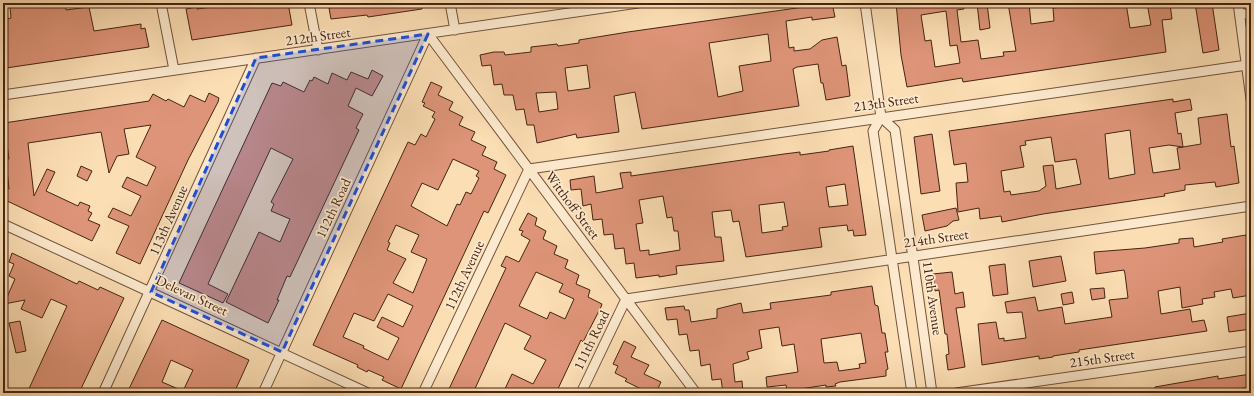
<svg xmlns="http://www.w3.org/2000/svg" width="1254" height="396" viewBox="0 0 1254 396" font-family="'EB Garamond',serif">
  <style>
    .building { fill: #de9478; stroke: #452412; fill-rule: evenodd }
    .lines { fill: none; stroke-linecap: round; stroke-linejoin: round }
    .street-casing { stroke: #73523a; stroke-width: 11 }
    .street { stroke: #fdeace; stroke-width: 9 }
    .marked { fill: #1d4ed8; fill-opacity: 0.2; stroke: #1d4ed8; stroke-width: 3; stroke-dasharray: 8 5; stroke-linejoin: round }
    .labels { text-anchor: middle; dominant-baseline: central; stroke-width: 3.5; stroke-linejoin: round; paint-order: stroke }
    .street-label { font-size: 14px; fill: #452412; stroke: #fdeace }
  </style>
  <rect width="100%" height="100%" fill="#fcdeb4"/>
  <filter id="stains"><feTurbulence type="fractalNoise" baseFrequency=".005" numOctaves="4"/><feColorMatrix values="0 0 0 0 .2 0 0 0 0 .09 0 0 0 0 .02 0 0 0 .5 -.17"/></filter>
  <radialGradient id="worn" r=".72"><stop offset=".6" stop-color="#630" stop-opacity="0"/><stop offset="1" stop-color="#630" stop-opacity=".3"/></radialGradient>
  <path class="building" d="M28 3H65L66 10 89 7 94 31 141 24V29L145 28 149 47 6 68 3 50V20L11 18 10 6Z
    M240 3H288L292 25 192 40 186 9 197 7V9Z
    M382 3H422V9L368 17 367 15 331 19 329 8 359 4V7Z
    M832 3 835 17 812 20V17L786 21 789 48 794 47V51L810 49 822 40 837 37 842 66 846 65 850 96 826 100 823 83H821L818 64 797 67 793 69 799 106 642 129 635 92 614 96 619 132 577 138 576 134 537 143 534 125H527L524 109 516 110 513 95H504L502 84 494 85 491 65 482 66 480 55 494 52H504L505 55 531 52V47L557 44 558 46 579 43V40L628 32ZM768 34 771 61 739 66 743 91 718 97 709 43ZM587 65 590 88 568 91 565 68ZM556 92 558 109 539 112 536 93Z
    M896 3H963L964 9 957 10 961 42 978 40 981 59 1004 56 1003 52 1016 51 1008 3H1029L1031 24 1054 21 1053 8 1074 6V3H1126L1130 28 1151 25 1147 3H1159L1160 6 1170 4 1172 19 1162 20 1166 52 983 79 963 82 962 78 907 87 901 55ZM946 11 950 46 957 45 960 63 935 67 931 40 925 41 921 15Z
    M977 3H987L990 28 980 30Z
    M1195 3H1212L1219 50 1203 53Z
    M372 70 383 76 372 96 356 88 348 106 363 114 356 128 359 130 290 277 287 276 277 300H279L268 323 226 302 259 232 280 242 290 219 271 211 274 204 271 202 293 159 271 148 208 284 228 294 223 303 179 283 272 83 281 86 283 82 304 92 310 80 312 81 314 77 328 84 332 73 347 80 351 72 368 79Z
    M431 82 442 87 438 95 453 102 449 110 463 117 459 125 475 132 471 140 486 147 482 155 497 162 494 169 506 175 488 213 484 211 401 389 382 380 384 377 368 370 367 372 357 367 358 365 313 345 408 142 415 145 421 134 426 137 435 119 432 117 435 112 423 106 425 103 422 102ZM453 159 479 171 476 176 479 178 471 194 466 192 460 205 457 204 447 226 411 206 422 183 438 190ZM396 225 419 235 411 252 427 259 413 293 393 283 406 259 387 250 390 243 388 242ZM388 294 413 306 403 327 382 317 377 327 399 338 388 360 363 348 364 346 343 337 354 313 374 321Z
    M209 93 219 98 218 102 188 160 140 264 116 253 129 226 108 217 113 208 131 216 141 196 122 187 127 177 147 186 156 167 136 157 151 125 124 129 129 154 117 156 109 173 101 132 28 143 34 196 47 169 55 172 46 191 78 206 80 202 90 206 88 211 92 213 88 220 100 225 92 241 3 199V186L9 189 6 160 9 159 4 123 149 101 153 94 166 101 168 99 184 107 190 95 205 102Z
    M1173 99V102L1190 99 1192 110 1175 113 1178 134 1181 133 1183 147 1201 144 1198 118 1227 114 1231 147 1234 146 1239 183 1216 187 1215 182 1185 185V190L1164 194 1165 196 1043 214 1002 222 1001 216 980 219 979 208 958 212 956 183 968 182 966 163 954 165 949 131ZM1130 130 1135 174 1109 179 1105 134ZM1051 137 1055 162 1076 159 1081 184 1056 189 1053 165 1043 166 1046 186 1039 191 1011 195 1010 191 1004 192 1001 171 1024 167 1020 146 1026 145 1025 141ZM1169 145 1183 147 1177 148 1180 169 1153 173 1149 148Z
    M932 134 940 191 921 194 914 137Z
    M853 146 866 235 854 236 853 230 848 231 847 225 819 228 822 247 746 257 739 221 733 222 731 210 712 212 715 237H721L724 261 676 266 677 274 659 277V275L636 278 634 263 626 264 624 248 615 249 613 234 604 235 602 219 593 220 591 204 583 206 581 189 571 190 570 180 594 176 596 193 623 188 620 173 631 172V176L784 154 800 152V155L829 151V150ZM845 184 848 205 829 207 826 187ZM663 196 667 218 672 217 674 231H678L680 250 649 255V250L640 251 636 224 643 223 639 200ZM784 202 788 226 782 227 783 230 762 233 759 205Z
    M81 166 92 171 87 181 77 176Z
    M956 208 959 220 953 221 947 226 925 231 922 215Z
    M528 213 537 218 535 225 546 231 543 239 557 246 554 254 568 260 565 268 579 275 576 284 590 290 588 297 602 304 601 307 583 342 581 340 556 393H503L512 374 533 384 546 360 524 349 531 336 505 323 473 393H457L449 389 506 268 501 266 506 256 519 262 530 240 521 235 523 231 519 230ZM536 272 563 284 559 292 574 299 565 319 550 312 547 319 519 306Z
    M1246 235 1251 278V295L1233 298 1231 289 1214 292 1215 297 1202 299 1203 304 1182 308 1180 287 1158 291 1161 314 1190 309 1192 322 1204 320 1207 331 1079 350V352L1053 356V357L1039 359V356L982 365 978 324 996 322 999 339 1004 338V341L1026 338 1022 312 1007 313 1005 302 1035 297 1038 311 1062 307 1065 324 1112 317 1109 300 1128 298 1125 274 1124 270 1096 274 1094 252 1145 248 1179 243V239L1193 238 1194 247 1223 242 1222 239Z
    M12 253 77 284 79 281 98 290 100 287 124 298 79 393H27L67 306 51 299 42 318 21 309 25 300 4 304 15 279 9 276 14 264 9 262Z
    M1061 256 1066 281 1033 287 1029 261Z
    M1005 264 1008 294 993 296 989 266Z
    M952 272 955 294 963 292 965 307 956 308 965 367 948 370 946 355 949 354 947 334H945L939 290 935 291 933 274Z
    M872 286 875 305 878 306 882 333H885L888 352H885L888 369 886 370V376L840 382 835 384 836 386 826 387V385L787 391 786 385 767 387 766 377 798 372 794 344 782 346 779 327 759 330 762 348 747 352 749 359 733 364 735 382 742 381 743 393H723L721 379 712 380 710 364 701 366 699 350 690 351 687 334 679 335 677 319 667 320 665 308 684 306 685 310H689L691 322 717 318V309L741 303 743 313 771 309 770 303 831 295V292ZM861 333 866 363 859 364 860 368 839 371 837 362 824 363 821 339Z
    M1104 288 1105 298 1092 300 1090 289Z
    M1072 292 1074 303 1063 305 1061 294Z
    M1251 313V329L1229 332 1227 317Z
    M162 320 249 360 234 393H127ZM171 360 193 370 183 391 162 382Z
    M20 321 26 351 16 353 9 323Z
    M624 341 636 347 631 357 649 365 644 374 661 382 656 393H641L643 390 625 381 627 379 615 373 618 366 613 364Z
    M1251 374V387L1237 389V393H1155V387L1218 376V379Z"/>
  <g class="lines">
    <g class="street-casing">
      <path id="street" d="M161 3 174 70
        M309 3 318 50
        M450 3 455 30
        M865 3 881 117 873 131 912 393
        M1238 3 1251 99
        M1240 14H1251
        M3 95 638 3
        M881 117 895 130 932 393
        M3 224 368 393
        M103 393 256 58
        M263 393 428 34 696 393
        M423 393 529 169 1247 65
        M581 393 626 299 1251 206
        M956 393 1251 351"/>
    </g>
    <use href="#street" class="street"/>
  </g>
  <path class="marked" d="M428 34 282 352 151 292 256 58Z"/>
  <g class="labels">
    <g class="street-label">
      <text transform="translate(318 36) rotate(-8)">212th Street</text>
      <text transform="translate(886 102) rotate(-8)">213th Street</text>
      <text transform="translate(573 205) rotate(53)">Witthoff Street</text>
      <text transform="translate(333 208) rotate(-65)">112th Road</text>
      <text transform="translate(168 220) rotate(-66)">113th Avenue</text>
      <text transform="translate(936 238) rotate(-8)">214th Street</text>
      <text transform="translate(464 275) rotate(-65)">112th Avenue</text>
      <text transform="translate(192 295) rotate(25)">Delevan Street</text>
      <text transform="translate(933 298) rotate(82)">110th Avenue</text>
      <text transform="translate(591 340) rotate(-64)">111th Road</text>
      <text transform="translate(1102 358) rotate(-8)">215th Street</text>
    </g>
  </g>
  <rect width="1254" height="396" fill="none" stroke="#fcdeb4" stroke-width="16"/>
  <rect x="4" y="4" width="1246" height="388" fill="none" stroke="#452412" stroke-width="2"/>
  <rect x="8" y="8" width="1238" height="380" fill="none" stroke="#452412"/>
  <rect width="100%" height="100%" filter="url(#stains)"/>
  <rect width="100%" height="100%" fill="url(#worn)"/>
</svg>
